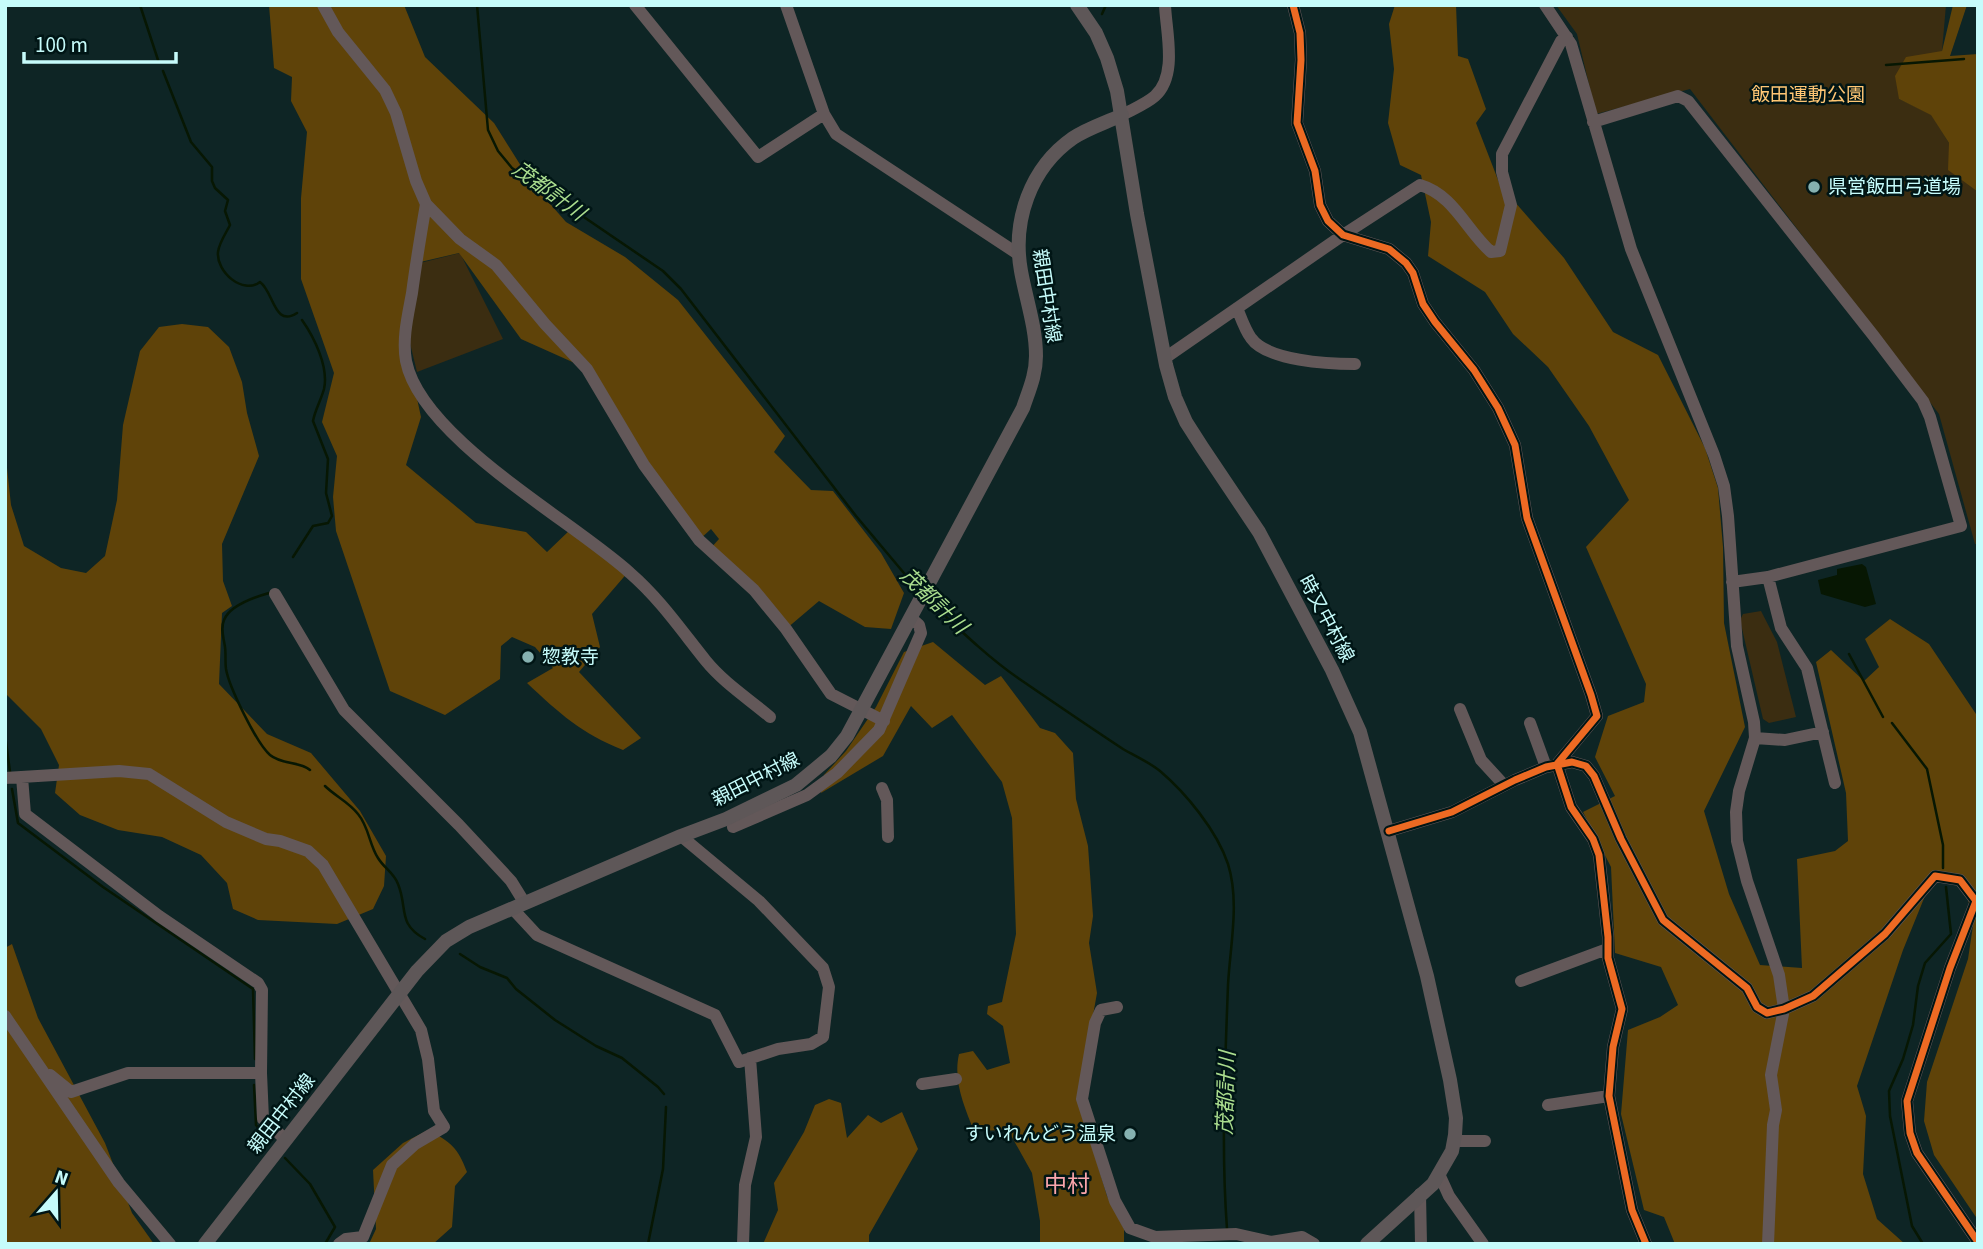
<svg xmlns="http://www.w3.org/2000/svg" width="1983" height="1249" viewBox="0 0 1983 1249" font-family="'Source Sans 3','Noto Sans JP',sans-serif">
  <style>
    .green { fill: #3b2d11 }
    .forest { fill: #5f4309 }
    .water { fill: #071703 }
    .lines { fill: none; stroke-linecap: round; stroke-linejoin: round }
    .stream { stroke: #071703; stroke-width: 2.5 }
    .minor { stroke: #635859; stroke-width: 12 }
    .major { stroke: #5e5758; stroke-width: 14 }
    .cycleway-casing { stroke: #001515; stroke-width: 11 }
    .cycleway { stroke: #ed6a23; stroke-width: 7 }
    .poi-dot { fill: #86b1b0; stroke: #001515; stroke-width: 2.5 }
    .labels { text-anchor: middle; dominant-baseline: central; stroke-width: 5; stroke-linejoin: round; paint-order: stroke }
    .park-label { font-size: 19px; fill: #fec674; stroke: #001515 }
    .poi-label { font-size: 19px; fill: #c6fcfb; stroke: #001515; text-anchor: start }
    .street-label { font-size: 19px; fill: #c6fcfb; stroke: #001515 }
    .water-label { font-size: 21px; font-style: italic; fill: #aadd8e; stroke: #001515 }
    .quarter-label { font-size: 23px; fill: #f9a5ab; stroke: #001515 }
  </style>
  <rect width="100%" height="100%" fill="#0e2525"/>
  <path class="green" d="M1556 5H1946L1942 51 1899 99 1931 114 1949 143V170L1978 192V544H1975L1939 414 1690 89 1596 114 1577 34Z
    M460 253 503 339 417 372 409 339 420 263Z
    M1761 611 1777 642 1796 717 1769 723 1763 719 1740 620 1743 614Z"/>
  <path class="forest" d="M269 5H404L425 57 494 123 531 182 566 222 625 257 678 300 785 436 774 452 811 490 833 491 881 553 904 593 891 629 865 627 819 601 786 629 709 550 719 539 711 529 699 540 588 369 521 339 459 253 416 263 404 338 421 417 406 465 476 523 526 532 547 552 571 529 629 571 592 614 600 647 579 672 641 738 623 750C581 733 560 714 527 683L553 668 535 647 512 637 501 646 500 679 445 715 390 691 336 531 333 497 337 456 322 422 334 373 301 279V198L307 132 291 101 292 77 274 68Z
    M1395 5H1456L1458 56 1468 59 1486 109 1476 123 1500 185 1564 258 1613 332 1658 355 1705 448 1718 488 1723 547 1724 623 1745 727 1704 811 1729 894 1760 965 1802 968 1797 859 1835 851 1848 841 1846 793 1816 662 1831 650 1864 681 1879 667 1865 639 1890 619 1929 644 1978 717V1220L1934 1155 1924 1121 1927 1082 1968 959 1974 919 1968 900 1956 884 1937 881 1927 891 1903 950 1857 1086 1866 1116 1863 1174 1877 1219 1905 1244H1675L1664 1217 1644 1210 1621 1114 1628 1030 1660 1017 1678 1005 1661 967 1615 953 1611 867 1583 812 1615 796 1595 757 1608 716 1644 702 1646 684 1586 547 1629 500 1589 426 1548 367 1513 334 1485 292 1428 256 1431 222 1421 175 1400 165 1388 123 1394 69 1389 24Z
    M1953 5H1967L1950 56 1978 54V192L1948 170 1949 143 1931 115 1899 99 1895 76 1906 57 1942 51Z
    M182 324 208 327 229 347 242 382 247 413 259 456 222 544 223 581 232 606 222 613 219 684 267 734 311 753 360 811 386 856 384 886 373 909 337 924 258 920 233 909 227 883 201 855 162 837 118 830 80 815 55 793 59 765 41 729 5 693V449L11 505 24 546 61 568 86 573 105 556 117 500 123 425 140 351 159 327Z
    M933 642 985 685 1001 676 1040 728 1055 733 1073 753 1076 799 1088 846 1093 916 1089 943 1097 993 1078 1099 1107 1196 1124 1229V1244H1040V1221L1032 1173 1008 1130 974 1131C964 1106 953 1081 959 1054L973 1051 987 1070 1010 1063 1003 1026 987 1014 988 1006 1002 1002 1016 934 1012 818 1002 782 952 715 932 728 911 706 883 756 821 793 824 775 846 751 876 707 904 652Z
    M12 944 38 1018 105 1143 132 1213 154 1244H5V948Z
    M829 1099 841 1103 847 1138 868 1115 881 1123 902 1112 918 1149 869 1235V1244H763L778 1210 774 1183 804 1132 815 1105Z
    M428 1130C451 1142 458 1148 467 1172L455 1186 452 1227 433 1244H369L376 1229 373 1170 403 1143Z"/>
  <path class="water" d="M1862 564 1866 567 1876 604 1865 607 1821 594 1818 580 1837 575V569Z"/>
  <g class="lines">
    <path class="stream" d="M140 5 158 60
      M477 5 488 130 498 151 512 168 663 271 681 289 856 516 919 591
      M1102 14 1106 5
      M1886 65 1964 59
      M163 71 191 142 212 167V181L215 188 228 200 225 211 230 225C226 233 219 243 218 252 216 272 243 295 260 282 274 292 274 328 297 313
      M293 557 313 526 328 523 332 516 326 493 328 459 313 421C315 410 321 400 324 389 329 367 314 337 302 320
      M269 593C255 597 230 605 224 620 220 629 224 639 225 647 226 654 225 662 226 669 229 687 257 744 270 755 282 765 300 761 310 770
      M926 598C956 626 985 655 1018 678 1053 702 1088 726 1123 749 1135 756 1149 762 1160 771 1186 793 1217 831 1228 864 1240 902 1230 946 1228 985 1225 1066 1221 1148 1227 1229
      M1849 654 1883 717
      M1892 723 1927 769 1943 845V868
      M5 735 10 772
      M325 786C335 796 349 802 358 814 369 827 369 844 378 858 384 868 394 873 398 884 408 908 397 924 425 939
      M12 789 18 823 103 887 253 989 255 1059
      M460 954 480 967 507 978 516 989 555 1020 596 1046 622 1058 658 1087 664 1094
      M254 1085 256 1125 270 1142
      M285 1158 310 1184 335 1227 325 1244
      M648 1244 663 1169 666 1107
      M1923 1244 1912 1226 1890 1116 1889 1091 1903 1059 1913 1025 1918 986 1925 963 1951 934 1946 887"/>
    <path class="minor" d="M323 5 338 32 385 90 396 113 416 181 426 204 460 239 496 265 545 324 587 369 644 465 699 540 754 590 786 629 831 694 884 721
      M635 5 758 157 824 114
      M786 5 824 114 836 134 1018 254
      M1293 5 1300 33 1301 60 1297 123 1315 171 1320 205 1328 221 1343 235 1389 249 1406 263 1413 273 1423 304 1435 322 1474 370 1498 408 1515 445 1527 518 1591 695 1597 716 1557 764 1571 807 1593 839 1599 855 1608 937V958L1622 1009 1613 1047 1609 1096 1632 1210 1646 1244
      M1545 5 1571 44 1631 249 1714 455 1724 486 1728 516 1737 646 1754 722 1755 738 1739 791 1736 812 1737 841 1747 881 1779 975 1784 1009 1771 1075 1776 1110 1773 1125 1768 1244
      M1122 115C1133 109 1146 104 1155 96 1178 75 1166 32 1165 5
      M1593 122 1678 96 1688 101 1873 335 1923 401 1930 417 1961 526 1768 577 1732 582
      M426 204C421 233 416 263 412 293 408 315 402 339 406 361 421 438 573 521 630 573 660 599 681 630 706 661 724 683 749 699 770 717
      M1237 308C1241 318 1245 330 1251 338 1267 361 1329 364 1355 364
      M1165 358 1343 235 1420 185C1454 195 1466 230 1491 252L1500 251 1511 205 1502 172V154L1561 41 1567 37
      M1768 577 1781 628 1807 668 1835 783
      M275 594 344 710 459 825 511 881 524 902
      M1460 709 1481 760 1504 785
      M1530 723 1546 767
      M1755 738 1785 740 1823 732
      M22 777 25 814 159 916 258 983 262 990 261 1073 263 1119 286 1140
      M5 778 119 771 149 774 226 822 266 839 280 841 308 851 323 865 421 1030 428 1059 434 1111 444 1127 415 1144 392 1165 363 1237 346 1239 339 1244
      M882 788 887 800 888 837
      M733 827 807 795 837 773 879 730 921 633 919 625 911 618
      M1389 831 1452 812 1515 780 1546 767 1572 762 1586 766 1594 776 1621 839 1663 920 1747 988 1757 1007 1767 1013 1784 1009 1813 996 1885 934 1935 876 1960 880 1976 901 1950 968 1907 1101 1910 1133 1917 1153 1978 1242
      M512 908 537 935 715 1015 739 1062 778 1049 811 1044 823 1037 829 987 823 968 759 901 681 836
      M1521 981 1607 949
      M1117 1007 1101 1010 1095 1023 1082 1099 1115 1201 1130 1228 1155 1237 1236 1234 1271 1242 1302 1237 1314 1244
      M5 1016 119 1183 170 1244
      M50 1075 71 1092 128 1073H261
      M922 1084 956 1079
      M1548 1105 1609 1096
      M1454 1141H1485
      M1439 1174 1449 1196 1483 1244
      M1420 1194 1421 1244
      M743 1244 745 1185 756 1137 750 1058"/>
    <path class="major" d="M1077 5 1096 33 1107 58 1117 91 1137 214 1166 365 1175 397 1186 422 1202 447 1259 532 1332 670 1360 732 1427 976 1450 1080 1456 1118 1455 1135 1452 1151 1433 1184 1367 1244
      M205 1244 417 971 446 941 469 927 681 836 726 819 796 785 831 756 847 736 1023 408C1029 390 1036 375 1036 356 1036 327 1026 299 1021 271 1012 221 1030 168 1073 138 1088 128 1105 123 1122 115"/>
    <g class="cycleway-casing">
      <path id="cycleway" d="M1293 5 1300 33 1301 60 1297 123 1315 171 1320 205 1328 221 1343 235 1389 249 1406 263 1413 273 1423 304 1435 322 1474 370 1498 408 1515 445 1527 518 1591 695 1597 716 1557 764 1571 807 1593 839 1599 855 1608 937V958L1622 1009 1613 1047 1609 1096 1632 1210 1646 1244
        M1389 831 1452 812 1515 780 1546 767 1572 762 1586 766 1594 776 1621 839 1663 920 1747 988 1757 1007 1767 1013 1784 1009 1813 996 1885 934 1935 876 1960 880 1976 901 1950 968 1907 1101 1910 1133 1917 1153 1978 1242"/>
    </g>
    <use href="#cycleway" class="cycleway"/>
  </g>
  <g class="poi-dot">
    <circle cx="1814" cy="187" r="7"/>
    <circle cx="528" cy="657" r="7"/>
    <circle cx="1130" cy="1134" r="7"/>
  </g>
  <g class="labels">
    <g class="park-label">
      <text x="1808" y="95">飯田運動公園</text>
    </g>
    <g class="poi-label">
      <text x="1828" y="187">県営飯田弓道場</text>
      <text x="542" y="657">惣教寺</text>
      <text x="1116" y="1134" text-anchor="end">すいれんどう温泉</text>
    </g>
    <g class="street-label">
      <text transform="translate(1046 296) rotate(81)">親田中村線</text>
      <text transform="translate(1326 619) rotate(62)">時又中村線</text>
      <text transform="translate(756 780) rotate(-27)">親田中村線</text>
      <text transform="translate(282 1114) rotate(-52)">親田中村線</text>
    </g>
    <g class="water-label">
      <text transform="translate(549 191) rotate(36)">茂都計川</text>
      <text transform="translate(934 601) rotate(44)">茂都計川</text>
      <text transform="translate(1226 1093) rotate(-88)">茂都計川</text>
    </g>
    <g class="quarter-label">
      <text x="1067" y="1184">中村</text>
    </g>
  </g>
  <rect width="1983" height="1249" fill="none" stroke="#c6fcfb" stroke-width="14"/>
  <g transform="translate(56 1193) rotate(20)" stroke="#001515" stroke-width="5" paint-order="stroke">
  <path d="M0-5L12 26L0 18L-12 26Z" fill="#c6fcfb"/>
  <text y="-10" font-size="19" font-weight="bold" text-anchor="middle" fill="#c6fcfb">N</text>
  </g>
  <path d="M24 52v10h152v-10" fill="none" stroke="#c6fcfb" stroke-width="3.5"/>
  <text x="35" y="52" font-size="21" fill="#c6fcfb" stroke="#001515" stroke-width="5" paint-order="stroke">100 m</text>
</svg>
